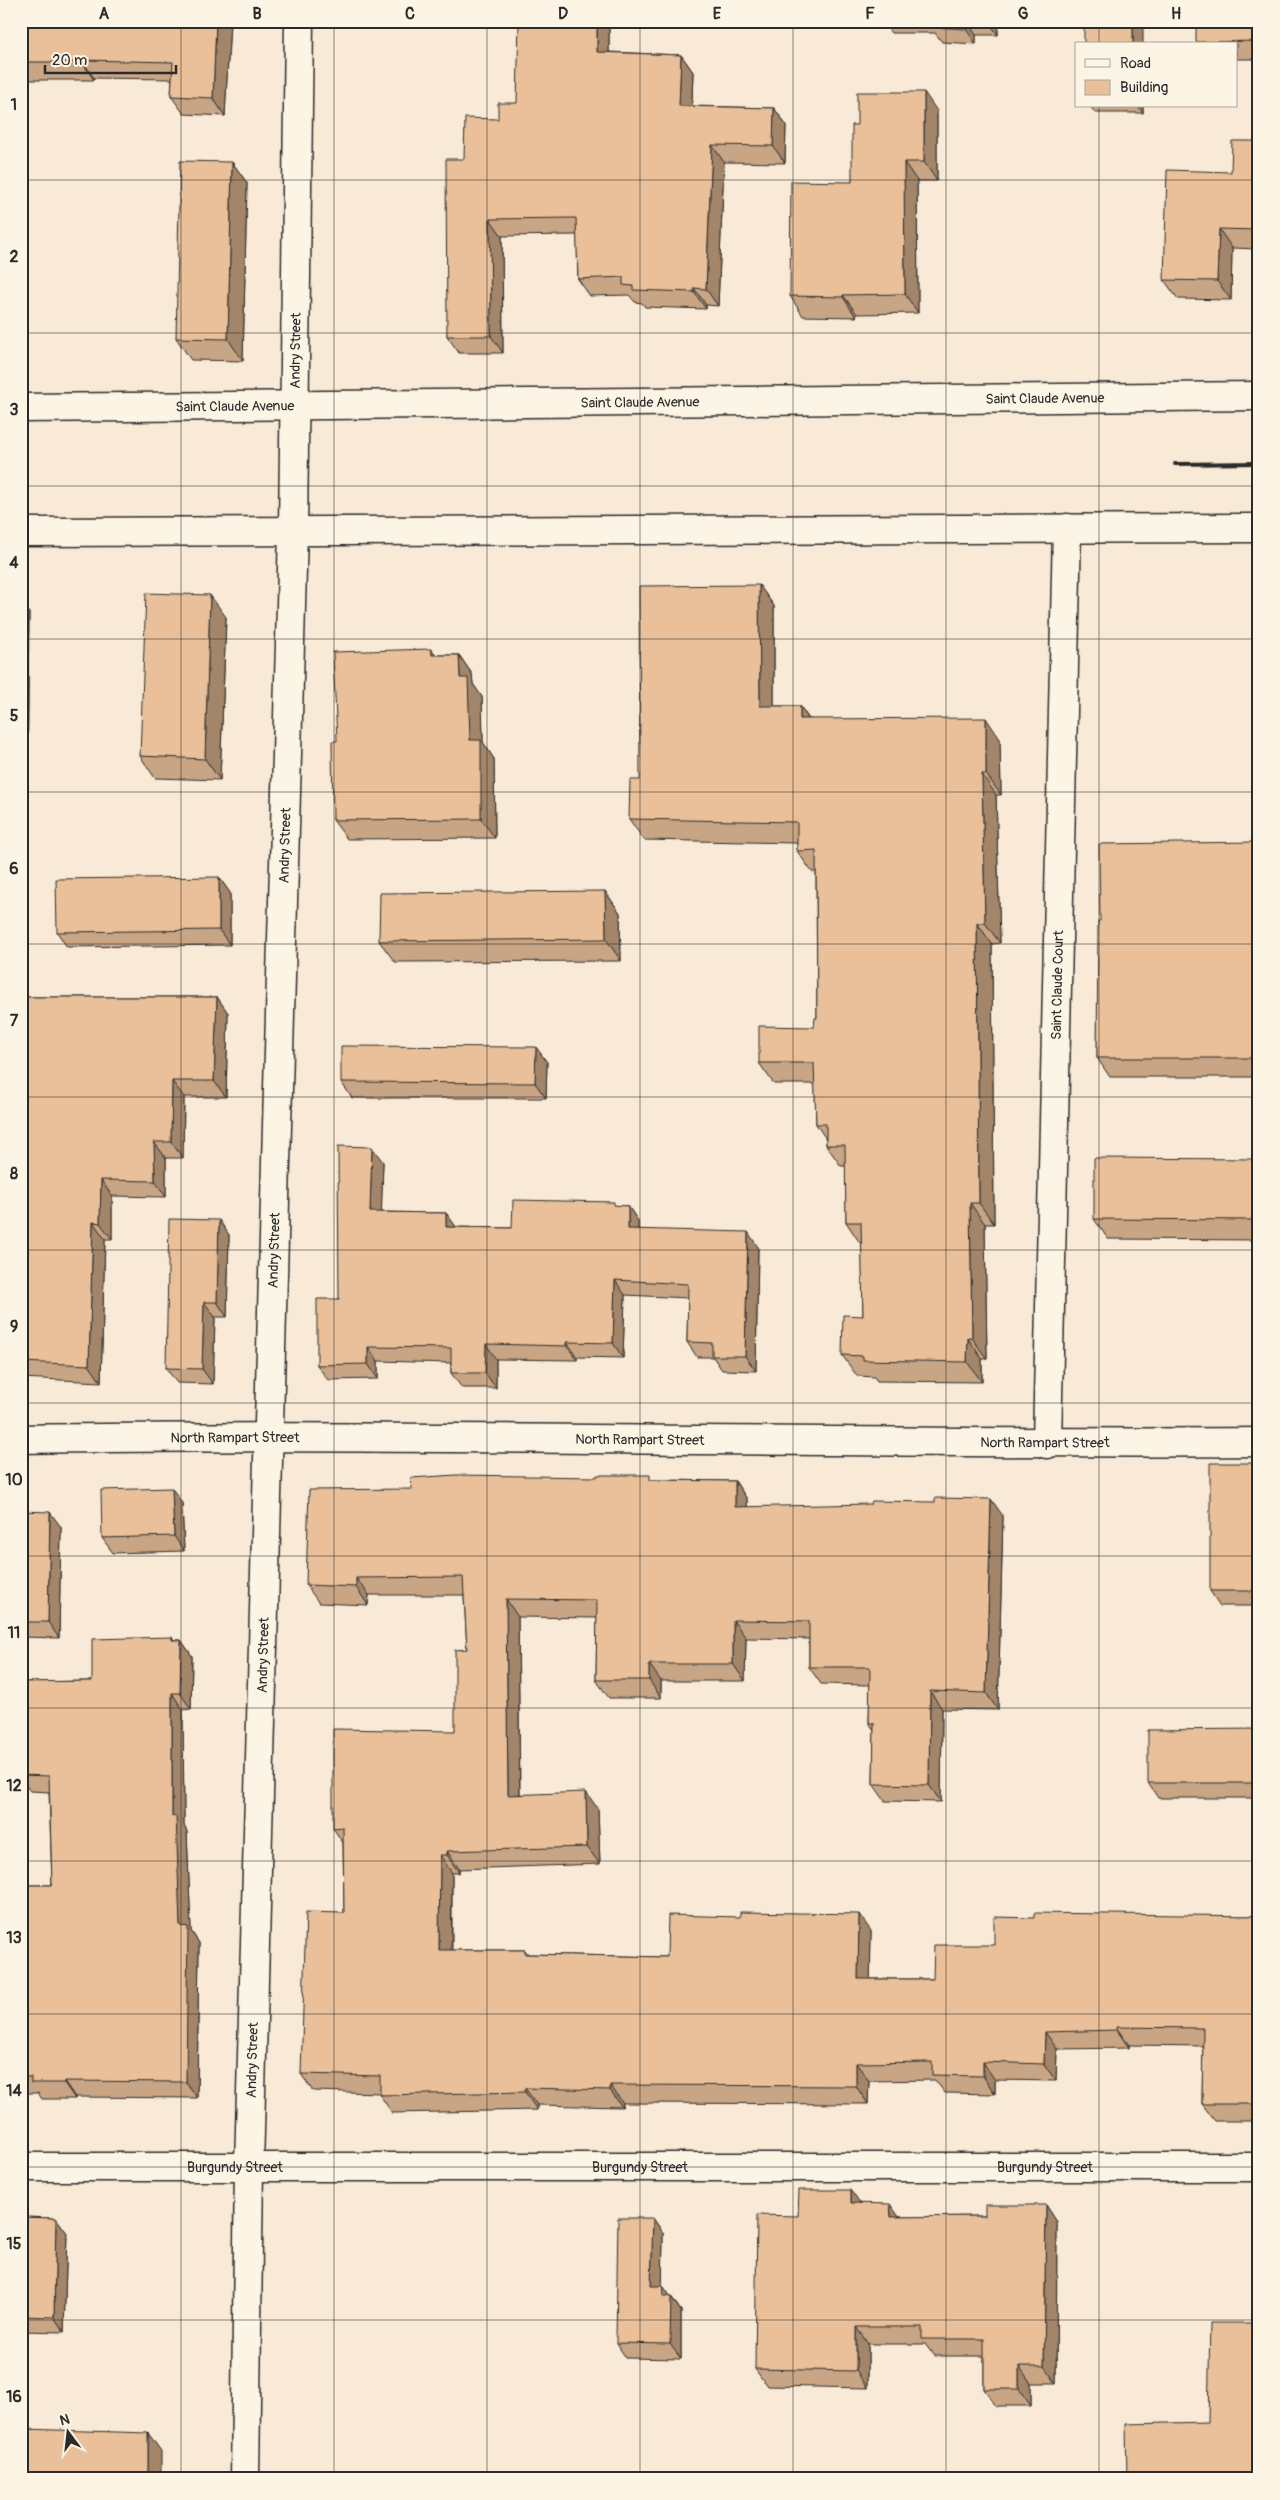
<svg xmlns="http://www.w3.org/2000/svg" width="1280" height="2500" viewBox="0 0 1280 2500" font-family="Pangolin,sans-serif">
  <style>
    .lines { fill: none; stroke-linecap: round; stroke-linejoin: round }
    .street-casing { stroke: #2b2b2b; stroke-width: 31 }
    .secondary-casing { stroke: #2b2b2b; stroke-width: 31 }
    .street { stroke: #fcf5e5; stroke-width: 28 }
    .secondary { stroke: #fcf5e5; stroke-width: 28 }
    .rail { stroke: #2b2b2b; stroke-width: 4 }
    .wall { fill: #c8a584; stroke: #2b2b2b }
    .shaded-wall { fill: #a3866b; stroke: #2b2b2b }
    .building { fill: #e9c099; stroke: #2b2b2b }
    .grid { fill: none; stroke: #2b2b2b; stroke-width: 1; stroke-opacity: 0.55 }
    .labels { text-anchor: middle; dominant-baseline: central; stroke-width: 4; stroke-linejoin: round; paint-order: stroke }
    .street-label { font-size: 14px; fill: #2b2b2b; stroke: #fcf5e5 }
    .neatline { fill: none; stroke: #2b2b2b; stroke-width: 2 }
    .grid-label { font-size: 16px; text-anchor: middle; font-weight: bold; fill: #2b2b2b }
  </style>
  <rect width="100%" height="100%" fill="#f8ead6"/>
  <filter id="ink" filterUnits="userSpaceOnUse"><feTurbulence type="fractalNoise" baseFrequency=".02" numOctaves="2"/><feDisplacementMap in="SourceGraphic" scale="10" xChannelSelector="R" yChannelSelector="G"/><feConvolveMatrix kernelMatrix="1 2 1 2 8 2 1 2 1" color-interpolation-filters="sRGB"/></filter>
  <g filter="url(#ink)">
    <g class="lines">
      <g class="street-casing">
        <g id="street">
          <path id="s1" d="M21 1439C434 1433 846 1445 1259 1442"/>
          <path id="s2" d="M1047 1444 1067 528"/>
          <path id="s3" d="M21 2167H1259"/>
          <path id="s4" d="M245 2479 249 2167 293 531 299 21"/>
        </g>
      </g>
      <g class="secondary-casing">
        <g id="secondary">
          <path id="s5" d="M21 408 1259 396"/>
          <path d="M21 532 1259 528"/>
        </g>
      </g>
      <use href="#street" class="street"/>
      <use href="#secondary" class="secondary"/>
      <path class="rail" d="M1175 464 1259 463"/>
    </g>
    <path class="wall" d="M21 21H230L225 116 184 114 171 96 172 79 94 78V80H21Z
      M609 21V52L681 55 693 72 692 106 774 108 786 125 785 163 724 162 718 306 706 305V309L645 307 642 303 635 302 629 295 590 296 578 279 577 235 502 236 503 353H459L447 336 464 159 498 119 517 103Z
      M883 21H998V35H976V44L942 42 935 33H891Z
      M1259 21V59H1236V44H1198L1196 42Z
      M1090 106H1143V113H1095Z
      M937 111V181H917L918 313 857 314 856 317 803 316 790 296 852 182 857 125Z
      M1259 141V249L1232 248 1231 300 1178 299 1164 280 1231 172Z
      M232 162 247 183 243 361 191 360 176 338Z
      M759 585 774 606V706H800L809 719 1000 739 1001 795H996L1000 943 992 944 994 1224H985L987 1359H982V1382L877 1381 874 1377 857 1376 842 1355 863 1316 862 1243H860L846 1222V1166H841L826 1145V1139L816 1124 815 1084H774L759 1063 814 1027 817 1018 816 872H812L797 851V843L644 840 629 819 640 780Z
      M21 603 29 613 26 868H21Z
      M226 617 220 780 155 778 140 756Z
      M435 655H459L472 674 473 684 482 697 483 742 494 759 495 838 347 839 333 820 337 741Z
      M1259 842V1077H1110L1097 1058 1100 921Z
      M219 877 230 893V945L67 947 57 932Z
      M605 891 620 913 621 961 395 962 379 941Z
      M21 997H217L228 1013 226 1097H184L183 1158H166V1197L112 1196V1239H105L101 1382 21 1378Z
      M547 1062 546 1098H352L341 1082Z
      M1259 1159V1240L1108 1239 1094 1219Z
      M383 1162 381 1212 446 1213 456 1227 512 1228 616 1206H628L638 1221V1229L758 1247 756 1371 722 1370 713 1357H697L687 1342 688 1298 625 1295 623 1358 577 1357V1360L496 1359V1388H462L451 1373V1363L378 1361V1379L328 1380 317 1365 339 1299Z
      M219 1220 229 1235 227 1317H215L213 1384 177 1383 166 1368Z
      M1259 1463V1606H1220L1210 1591Z
      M654 1480 735 1481 747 1499V1507L1003 1516 998 1710 942 1709 941 1802 885 1801 873 1784 874 1730 869 1723 870 1685 821 1684 809 1667V1639L746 1638 745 1681H661V1698H609L596 1680 597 1618 518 1617 520 1794 598 1809 600 1864 459 1869V1873H452V1950H525L528 1954 667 1957 871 1931 870 1979H933L994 1945 1034 1918 1259 1916V2121H1215L1202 2104 1203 2046 1129 2045V2048L1057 2049 1056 2081 995 2080V2094L945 2093 935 2080 869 2081 868 2104 623 2103 622 2107 537 2105V2110L392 2113 380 2095V2093L313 2091 301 2074 344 1913 343 1843 333 1828 455 1731 467 1649 464 1595H369L368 1605 319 1603 306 1585 412 1489Z
      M182 1503 184 1551 113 1553 102 1538Z
      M21 1511 61 1527 59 1638 21 1637Z
      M174 1640H181L192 1656 191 1709 183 1710 184 1826 187 1832 191 1931 199 1943 197 2098 75 2097V2099H42L38 2093H21V1885H52L49 1792 30 1791 21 1779V1682L92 1681Z
      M1259 1729V1798H1158L1148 1783Z
      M860 2204 900 2217 985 2216 1046 2205 1057 2222 1056 2383H1031V2406H996L984 2389V2356H934L925 2344H868V2388L767 2386 755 2369 798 2216Z
      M21 2217 56 2218 67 2233 64 2332 21 2331Z
      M653 2218 663 2233 662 2286H663L670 2296H671L681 2311V2359L626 2358 616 2343Z"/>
    <path class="shaded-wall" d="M216 21H230L225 116 213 98Z
      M597 21H609V69L597 52Z
      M966 21H967L976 35V44L966 29Z
      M988 21H998V35Z
      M1133 21H1143V44H1133Z
      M681 55 693 72 691 123 679 106Z
      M82 60 94 78V80L82 62Z
      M924 92 937 111V181L924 162Z
      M1138 106H1143V113Z
      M774 108 786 125 785 163 773 146Z
      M712 145 724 162 718 306 706 289Z
      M232 162 247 183 243 361 228 339Z
      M904 162 917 181 918 313 905 294Z
      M490 219 502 236 503 353 491 336Z
      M1219 229 1232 248 1231 300 1217 281Z
      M694 288 706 305V309L694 292Z
      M843 295 857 314 856 317 843 297Z
      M759 585 774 606V727L760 706Z
      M210 595 226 617 220 780 205 759Z
      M21 603 29 613 26 868 21 862Z
      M431 649 445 668 432 655Z
      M459 655 472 674 473 684 482 697 483 742 494 759 495 838 481 819 470 740 460 678Z
      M800 706 814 727 800 719Z
      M986 718 1000 739 1001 795 986 774Z
      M982 774 996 795 1000 943 985 923Z
      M219 877 230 893V945L219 930Z
      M605 891 620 913 621 961 606 939Z
      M977 923 992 944 994 1224 979 1203Z
      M217 997 228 1013 226 1097 214 1081Z
      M536 1047 547 1062 546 1098 535 1083Z
      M172 1081 184 1097 183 1158 171 1142Z
      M154 1142 166 1158V1197L155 1181Z
      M372 1147 383 1162 381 1226 370 1212Z
      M101 1180 112 1196V1239L100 1223Z
      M970 1203 985 1224 987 1359 972 1338Z
      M628 1206 638 1221V1243L628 1229Z
      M446 1213 457 1228 446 1227Z
      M219 1220 229 1235 227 1317 217 1302Z
      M93 1222 105 1239 101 1382 89 1365Z
      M748 1232 758 1247 756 1371 745 1356Z
      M615 1280 625 1295 623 1358 613 1343Z
      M204 1302 215 1317 213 1384 202 1369Z
      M968 1338 982 1359V1382L967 1362Z
      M567 1342 577 1357V1360L567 1346Z
      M486 1344 496 1359V1388L485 1373Z
      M368 1347 378 1361V1379L368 1364Z
      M735 1481 747 1499V1525L735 1507Z
      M172 1488 182 1503 184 1551 174 1536Z
      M991 1499 1003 1516 998 1710 986 1693Z
      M50 1512 61 1527 59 1638 48 1622Z
      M356 1578 369 1595 368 1605 356 1587Z
      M506 1599 518 1617 520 1813 508 1795Z
      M733 1620 746 1638 745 1681 733 1664Z
      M172 1637 181 1649V1640L192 1656 191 1709 180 1693Z
      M649 1664 661 1681V1698L649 1680Z
      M930 1691 942 1709 941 1802 929 1785Z
      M172 1693 183 1710 184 1826 187 1832 191 1931 199 1943 197 2098 186 2082 180 1926 172 1816Z
      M586 1792 598 1809 600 1864 587 1847Z
      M447 1851 459 1869V1873L447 1855Z
      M440 1855 452 1873 451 1967 439 1950Z
      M859 1914 871 1931 870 1997 858 1979Z
      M1256 1969 1259 1973V2109L1255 2104Z
      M1116 2027 1129 2045V2048L1117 2030Z
      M1045 2032 1057 2049 1056 2081 1044 2064Z
      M983 2062 995 2080V2094L983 2076Z
      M856 2063 869 2081 868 2104 856 2086Z
      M64 2081 75 2097V2099L64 2083Z
      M610 2085 623 2103 622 2107 610 2090Z
      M525 2088 537 2105V2110L525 2092Z
      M851 2190 863 2207 851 2203Z
      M890 2204 902 2221 891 2217Z
      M1046 2205 1057 2222 1056 2383 1044 2366Z
      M56 2218 67 2233 64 2332 54 2317Z
      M653 2218 663 2233 662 2301 651 2286Z
      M663 2286 681 2311V2359L670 2344 663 2296Z
      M856 2327 868 2344V2388L856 2371Z
      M1019 2366 1031 2383V2406L1019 2389Z
      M148 2433 161 2451V2479H148Z"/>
    <path class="building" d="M21 21H216L213 98 171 96 173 62 82 60V62H21Z
      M519 21H597V52L681 55 679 106 774 108 773 146 712 145 706 289 694 288V292L633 290V286L623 285V277L578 279 576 218 490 219 491 336H447L446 159H464L465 118 498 119V103H517Z
      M932 21H966V29L931 27Z
      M1084 21H1133V44H1084Z
      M1196 21H1259V41L1196 42Z
      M857 92H924V162H904L905 294 843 295V297L790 296 791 181 852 182V125H857Z
      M1232 141H1259V230L1219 229 1217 281 1164 280 1167 170 1231 172Z
      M180 161 232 162 228 339 176 338Z
      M759 585 760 706H800V719L986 718V774H982L985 923H977L979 1203H970L972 1338H968L967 1362 863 1360V1356L842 1355 843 1315 863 1316 861 1222H846L845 1145H826V1124H816L814 1063H759V1026L814 1027 815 1018H817L816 850 797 851V822L629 819 630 780H640L639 586Z
      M146 593 210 595 205 759 140 756Z
      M431 649 432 655H459L460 678H468L470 740H481V819L333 820 332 741H337L333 652Z
      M1259 842V1058H1097L1098 921H1100L1099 844Z
      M219 877V930L57 932 56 879Z
      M605 891 606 939 379 941 380 893Z
      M21 997H217L214 1081H172L171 1142H154L155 1181 101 1180 100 1223 93 1222 89 1365 21 1362Z
      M341 1046 536 1047 535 1083 341 1082Z
      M338 1146 372 1147 370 1212 446 1213V1227L512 1228 513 1200 614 1202V1205L628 1206V1229L748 1232 745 1356H712V1343L687 1342 688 1284 615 1280 613 1343 567 1342V1346L486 1344 485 1373H451V1348L368 1347V1364L317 1365V1299H339Z
      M1094 1158 1259 1159V1220L1094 1219Z
      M169 1219 219 1220 217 1302H204L202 1369 166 1368Z
      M1210 1463H1259V1591H1210Z
      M456 1475 597 1477V1475H650V1480L735 1481V1507L871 1504 872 1501 935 1502V1498L991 1499 986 1693 930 1691 929 1785 873 1784 874 1723H869L870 1667H809V1621L733 1620V1664H649V1680H596L597 1600 506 1599 508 1795 586 1792 587 1847 447 1851V1855H440L439 1950H525V1954L667 1957 668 1915 740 1917V1912L859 1914 858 1979H933L934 1945H994V1917L1034 1918V1913L1259 1916V1969H1256L1255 2104H1202L1203 2028 1116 2027 1117 2030 1045 2032 1044 2064 983 2062V2076L932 2075V2062L856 2063V2086L610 2085V2090L525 2088V2092L380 2095V2076L301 2074 306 1912 344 1913 343 1827 333 1828V1729L455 1731V1650L467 1649 463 1577 356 1578V1587L306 1585 309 1490 412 1489 411 1478Z
      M172 1488 174 1536 102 1538 101 1490Z
      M21 1511 50 1512 48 1622H21Z
      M172 1637V1640H181L180 1693H172V1816H176L180 1926 188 1927 186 2082 64 2081V2083H31V2077H21V1885H52L49 1776 21 1775V1682L92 1681V1639Z
      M1259 1729V1783H1148V1730Z
      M799 2190H851V2203L890 2204 891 2217 985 2216V2205H1046L1044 2366H1019V2389H984V2339H922V2327H856V2371L755 2369 757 2215 798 2216Z
      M21 2217 56 2218 54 2317 21 2316Z
      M618 2218H653L651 2286H663V2296H671L670 2344 616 2343Z
      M1210 2323H1259V2479H1127L1126 2424 1208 2422Z
      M24 2429 148 2433V2479H23Z"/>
  </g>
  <path class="grid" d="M181 21V2479M334 21V2479M487 21V2479M640 21V2479M793 21V2479M946 21V2479M1099 21V44M1099 106V2479M21 180H1259M21 333H1259M21 486H1259M21 639H1259M21 792H1259M21 944H1259M21 1097H1259M21 1250H1259M21 1403H1259M21 1556H1259M21 1708H1259M21 1861H1259M21 2014H1259M21 2167H1259M21 2320H1259"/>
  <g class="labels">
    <g class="street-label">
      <text stroke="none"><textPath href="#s4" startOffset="2129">Andry Street</textPath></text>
      <text stroke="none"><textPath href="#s5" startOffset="1024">Saint Claude Avenue</textPath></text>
      <text stroke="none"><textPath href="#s5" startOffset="619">Saint Claude Avenue</textPath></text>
      <text stroke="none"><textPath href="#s5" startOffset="214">Saint Claude Avenue</textPath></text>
      <text stroke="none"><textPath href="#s4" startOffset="1634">Andry Street</textPath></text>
      <text stroke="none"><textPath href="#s2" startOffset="459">Saint Claude Court</textPath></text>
      <text stroke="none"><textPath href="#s4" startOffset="1229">Andry Street</textPath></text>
      <text stroke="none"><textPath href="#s1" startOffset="214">North Rampart Street</textPath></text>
      <text stroke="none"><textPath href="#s1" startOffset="619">North Rampart Street</textPath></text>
      <text stroke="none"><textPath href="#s1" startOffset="1024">North Rampart Street</textPath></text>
      <text stroke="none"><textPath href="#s4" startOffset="824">Andry Street</textPath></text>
      <text stroke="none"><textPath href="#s4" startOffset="419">Andry Street</textPath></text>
      <text stroke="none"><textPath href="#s3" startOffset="214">Burgundy Street</textPath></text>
      <text stroke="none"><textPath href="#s3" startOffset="619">Burgundy Street</textPath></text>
      <text stroke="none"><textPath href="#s3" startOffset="1024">Burgundy Street</textPath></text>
    </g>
  </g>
  <rect width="1280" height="2500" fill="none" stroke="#fcf5e5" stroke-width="55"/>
  <rect x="1075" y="42" width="162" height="65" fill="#fcf5e5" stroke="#a8a49b"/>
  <rect x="1085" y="59" width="25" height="8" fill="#fcf5e5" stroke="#a8a49b"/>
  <text x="1120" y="68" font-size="15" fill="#2b2b2b">Road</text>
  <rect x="1085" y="80" width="25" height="15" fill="#e9c099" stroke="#a8a49b"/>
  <text x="1120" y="92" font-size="15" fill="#2b2b2b">Building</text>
  <g transform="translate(68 2432) rotate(345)" stroke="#fcf5e5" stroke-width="4" paint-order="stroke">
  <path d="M0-4L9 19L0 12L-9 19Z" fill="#2b2b2b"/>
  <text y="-8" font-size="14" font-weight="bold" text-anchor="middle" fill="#2b2b2b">N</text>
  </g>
  <path d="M45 65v8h131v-8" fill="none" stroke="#2b2b2b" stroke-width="2.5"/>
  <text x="52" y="65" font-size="15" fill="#2b2b2b" stroke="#fcf5e5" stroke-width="4" paint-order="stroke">20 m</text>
  <rect x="28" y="28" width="1224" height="2444" class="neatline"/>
  <g class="grid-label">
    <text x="104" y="19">A</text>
    <text x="257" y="19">B</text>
    <text x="410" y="19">C</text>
    <text x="563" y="19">D</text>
    <text x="717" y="19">E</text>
    <text x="870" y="19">F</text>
    <text x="1023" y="19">G</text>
    <text x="1176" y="19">H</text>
    <text x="14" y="110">1</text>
    <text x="14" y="262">2</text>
    <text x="14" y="415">3</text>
    <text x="14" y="568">4</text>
    <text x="14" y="721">5</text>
    <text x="14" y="874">6</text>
    <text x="14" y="1026">7</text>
    <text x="14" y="1179">8</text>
    <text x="14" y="1332">9</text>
    <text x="14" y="1485">10</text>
    <text x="14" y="1638">11</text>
    <text x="14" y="1791">12</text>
    <text x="14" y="1943">13</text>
    <text x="14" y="2096">14</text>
    <text x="14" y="2249">15</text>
    <text x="14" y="2402">16</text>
  </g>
</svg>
